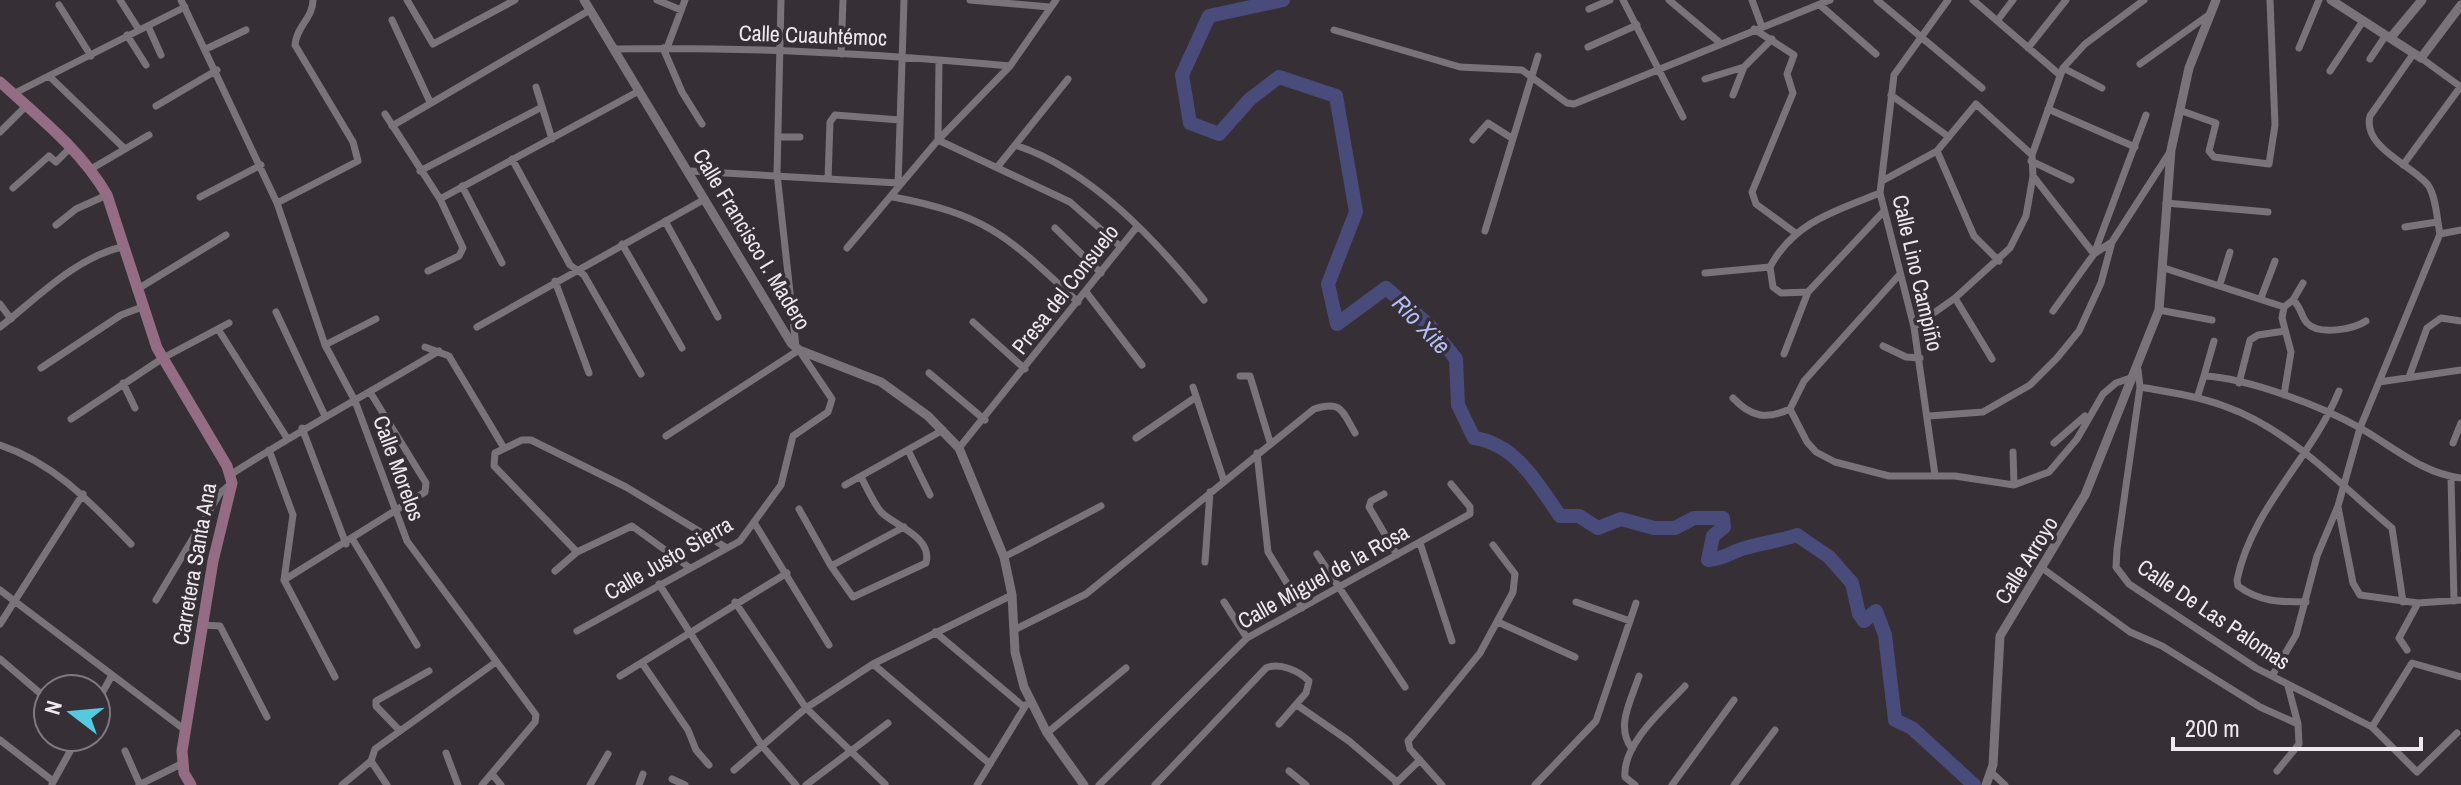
<svg xmlns="http://www.w3.org/2000/svg" width="2461" height="785" viewBox="0 0 2461 785" font-family="'Archivo Narrow',sans-serif">
  <style>
    .lines { fill: none; stroke-linecap: round; stroke-linejoin: round }
    .river { stroke: #494b7b; stroke-width: 14 }
    .minor { stroke: #7a737a; stroke-width: 7 }
    .tertiary { stroke: #7a737a; stroke-width: 9 }
    .secondary { stroke: #946d84; stroke-width: 11 }
    .labels { text-anchor: middle; dominant-baseline: central; stroke-width: 7; stroke-linejoin: round; paint-order: stroke }
    .street-label { font-size: 22px; fill: #ede9ed; stroke: #363036 }
    .water-label { font-size: 24px; font-style: italic; fill: #b7bdfa; stroke: #363036 }
  </style>
  <rect width="100%" height="100%" fill="#363036"/>
  <g class="lines">
    <path class="river" d="M1283 0 1209 16 1182 75 1190 123 1219 134 1250 99 1279 77 1336 96 1356 212 1328 284 1337 324 1386 288 1430 326 1456 359 1458 405 1474 438C1516 444 1537 483 1560 516H1579L1598 528 1621 519 1654 528H1675L1694 518H1723L1724 527 1713 536 1708 560C1724 559 1731 552 1745 548 1762 543 1780 541 1797 535L1829 557 1852 583 1859 614 1864 621 1876 611 1885 635 1895 720 1912 728 1974 785"/>
    <path class="minor" d="M120 0 139 30
      M181 0 277 203 325 345 355 401 407 541 536 715 535 722 482 785
      M407 0 433 44 515 0
      M657 0 681 10
      M781 0 777 174 796 347
      M970 0 1049 7
      M1623 0 1683 117
      M1669 0 1719 42
      M1752 0 1762 27
      M1877 0 1982 88
      M1973 0 2060 75
      M59 5 91 56
      M1820 5 1876 54
      M1589 9 1610 0
      M392 20 430 102
      M1997 21 2013 0
      M148 26 161 55
      M1754 29 1794 55 1787 74 1793 93 1752 192 1756 204 1794 232
      M1334 30 1460 67 1522 70 1567 103 1574 104 1830 0
      M127 35 146 65
      M1588 47 1637 25
      M663 48 682 92 702 124
      M667 48 685 0
      M2028 48 2066 0
      M2299 48 2319 0
      M206 49 246 30
      M615 49C747 46 879 54 1010 66
      M2414 53 2370 116C2362 147 2412 165 2428 185 2436 196 2437 220 2440 234
      M841 54 843 0
      M2421 58 2461 87
      M2370 59 2386 35
      M939 60 938 140 1070 202 1121 247
      M2140 64 2210 14
      M2063 68 2102 88
      M2330 71 2363 21
      M49 76 125 149
      M1705 79 1744 67
      M536 87 552 139
      M13 94 185 7
      M1733 95 1744 67 1772 39
      M1891 95 1949 137
      M156 106 217 70
      M2048 109 2135 147
      M2179 110 2216 123 2209 151 2214 157 2269 164 2275 125 2270 0
      M385 114 440 199 463 248 459 256 428 271
      M392 126 590 10
      M0 132 26 106
      M778 137H800
      M1473 140 1488 123 1510 137
      M1015 145C1090 169 1156 240 1204 300
      M1937 151 1974 236 1999 261
      M512 159 570 265 584 275 641 374
      M2031 161 2071 180
      M999 165 1068 79
      M2403 165 2461 86
      M91 169 149 135
      M420 171 542 107
      M690 171 898 183
      M2033 176 2094 254 2112 242
      M828 179 830 122 835 115 900 120
      M1882 181 1937 151 1976 104 2032 155
      M462 186 502 263
      M898 186 904 0
      M13 188 49 156 56 162 71 147
      M1880 193C1835 211 1794 222 1770 267L1773 287 1781 293 1808 292 1884 211
      M200 197 261 165
      M893 197C989 215 1009 238 1078 302
      M440 199 639 91
      M277 203 358 161 353 142 295 45C296 27 313 18 313 0
      M2166 203 2268 212
      M665 221 718 317
      M56 225 76 209 107 195
      M2405 227 2437 222
      M1055 228 1101 273
      M1485 231 1538 56
      M2440 234 2461 230
      M622 244 682 348
      M847 248 938 140 1010 66 1056 0
      M2164 268 2284 307
      M1705 273 1770 267
      M555 281 589 373
      M2220 284 2230 252
      M136 290 226 235
      M1086 292 1142 365
      M1955 298 1992 359
      M2261 298 2275 261
      M2293 300C2301 307 2301 316 2307 323 2319 336 2354 329 2366 321
      M0 304 11 319
      M2159 310 2212 320
      M2053 311 2094 254 2146 115
      M276 312 325 416
      M973 322 1025 369
      M0 327C37 298 75 258 122 247
      M477 327 705 199
      M1914 327 1955 298 2010 248 2026 216 2033 176 2032 155 2063 68 2085 44 2144 0
      M218 329 287 438
      M325 345 376 319
      M1883 346 1906 357 1920 358
      M425 347 449 356 504 448
      M1784 354 1808 292
      M41 368 121 315 142 307
      M2138 370 2140 387 2117 549 2116 567 2129 584 2256 668 2372 727 2417 772 2457 733
      M929 373 985 420
      M1240 376H1250L1270 442
      M2204 376 2214 341
      M2409 377 2427 328 2441 318 2461 321
      M2379 382 2461 370
      M123 383 135 408
      M2239 383 2250 340 2258 335 2285 331
      M1193 387 1224 481
      M2140 387C2168 392 2197 396 2224 406 2290 429 2339 484 2392 528L2403 602
      M2284 395 2291 352 2282 318 2284 307 2293 300 2303 283
      M1733 398C1751 417 1766 420 1790 409L1807 442 1816 452 1835 462 1889 476H1955L2014 485 2049 472 2077 439 2103 394 2116 383 2133 377
      M2197 398 2204 376C2248 378 2324 407 2362 429 2393 447 2424 474 2461 478
      M1790 409 1804 381 1900 274
      M1929 416 1983 412 2030 385 2057 358 2079 331 2101 283 2112 242 2170 152
      M71 419 163 358 229 323
      M302 428 346 544
      M1136 438 1196 397
      M2054 443 2085 416
      M2453 443 2461 423
      M0 445C56 464 91 503 131 544
      M959 448 1136 228
      M269 450 293 515 284 580 335 677
      M908 450 930 495
      M2013 452 2014 485
      M1257 453 1268 552 1302 608
      M230 475C298 431 369 393 439 351
      M1935 475 1914 327 1880 193 1894 75 1948 0
      M2451 477 2454 601
      M845 485 943 430
      M1384 494 1371 501 1369 507 1397 555
      M2338 507 2353 583 2360 595 2418 603 2461 600
      M799 509 831 566 853 597 926 563C933 537 895 526 881 512 873 502 867 488 861 477
      M755 524 829 645
      M353 540 417 645
      M1420 543 1452 641
      M577 552 494 466 495 453 522 440H531L626 487 727 548
      M1317 554 1405 687
      M1004 557 1101 506
      M1205 562 1210 492
      M831 566 904 527
      M2042 568 2130 632 2162 646 2260 707 2298 724 2288 686
      M555 571 577 552 632 526 690 568
      M284 580 425 492 426 483 370 392
      M659 584 762 746 796 785
      M0 590 185 730
      M156 600 220 493 232 483
      M735 602 806 708 885 784
      M1224 602 1247 638
      M1576 602 1630 621
      M2306 602C2279 602 2260 602 2238 586L2237 580C2252 507 2312 458 2339 391
      M1498 622 1575 657
      M0 624 83 494
      M203 625 220 626 267 717
      M1014 630 1086 594 1314 409C1342 400 1342 411 1355 433
      M577 631 740 541 781 485 793 436 828 412 832 399 799 350 666 436
      M935 632 1024 707
      M2407 650 2399 638 2418 603
      M0 659 48 700
      M642 663 688 730 696 750 709 765
      M873 664 990 764
      M620 676 787 573
      M2272 676 2296 635 2317 556 2338 506 2360 428 2440 234
      M96 704 111 677
      M1297 705 1349 741 1397 782
      M2372 727 2412 663 2461 677
      M399 730 376 706V701L429 671
      M1047 733 1126 668
      M0 740 53 781
      M1632 749C1615 726 1631 701 1639 676
      M125 751 140 785
      M446 753 458 785
      M734 770 806 708 873 664 1012 595
      M1289 771 1306 785
      M2277 771 2299 744 2298 724
      M1991 772 2005 785
      M492 774 501 785
      M672 779 685 785
      M1396 783 1420 760
      M52 784 78 737
      M139 785 181 764
      M342 785 371 761
      M387 785 371 761 375 749 496 662
      M590 785 608 754
      M639 785 643 774
      M806 785 888 723
      M977 785 1026 705
      M1099 785 1247 638 1470 514V507L1451 484
      M1155 785 1266 668C1280 662 1299 671 1309 681L1306 693 1279 724
      M1442 785 1410 749 1408 741 1480 653 1513 592 1515 574 1493 545
      M1535 785 1596 721 1636 603
      M1635 785 1625 777C1622 744 1665 708 1685 686
      M1672 785 1734 700
      M1734 785 1775 730"/>
    <path class="tertiary" d="M584 0 791 343 799 350 881 382 928 416 959 448 1004 557 1012 595 1015 652 1024 687 1047 733 1084 785
      M2331 0 2421 58 2461 5
      M2392 36 2422 0
      M1986 785 1993 765 2000 636 2085 495 2159 310 2171 150 2189 68 2216 0"/>
    <path class="secondary" d="M0 82C39 117 81 150 107 195L157 348 227 466 232 483 213 561 182 751 184 773 191 785"/>
  </g>
  <g class="labels">
    <g class="street-label">
      <text transform="translate(813 35) rotate(2)">Calle Cuauhtémoc</text>
      <text transform="translate(752 239) rotate(59)">Calle Francisco I. Madero</text>
      <text transform="translate(1918 273) rotate(77)">Calle Lino Campiño</text>
      <text transform="translate(1065 289) rotate(-52)">Presa del Consuelo</text>
      <text transform="translate(399 468) rotate(70)">Calle Morelos</text>
      <text transform="translate(668 558) rotate(-30)">Calle Justo Sierra</text>
      <text transform="translate(2026 560) rotate(-58)">Calle Arroyo</text>
      <text transform="translate(194 564) rotate(-80)">Carretera Santa Ana</text>
      <text transform="translate(1323 576) rotate(-29)">Calle Miguel de la Rosa</text>
      <text transform="translate(2214 614) rotate(34)">Calle De Las Palomas</text>
    </g>
    <g class="water-label">
      <text transform="translate(1422 324) rotate(46)">Rio Xite</text>
    </g>
  </g>
  <g transform="translate(72 713) rotate(286)"><circle r="38" fill="#363036" stroke="#7f7a7f" stroke-width="2"/>
  <path d="M0-6L14 30L0 20L-14 30Z" fill="#54cade"/>
  <text y="-12" font-size="22" font-weight="bold" text-anchor="middle" fill="#ede9ed">N</text>
  </g>
  <path d="M2173 737v12h248v-12" fill="none" stroke="#ede9ed" stroke-width="4"/>
  <text x="2185" y="737" font-size="24" fill="#ede9ed" stroke="#363036" stroke-width="6" paint-order="stroke">200 m</text>
</svg>
